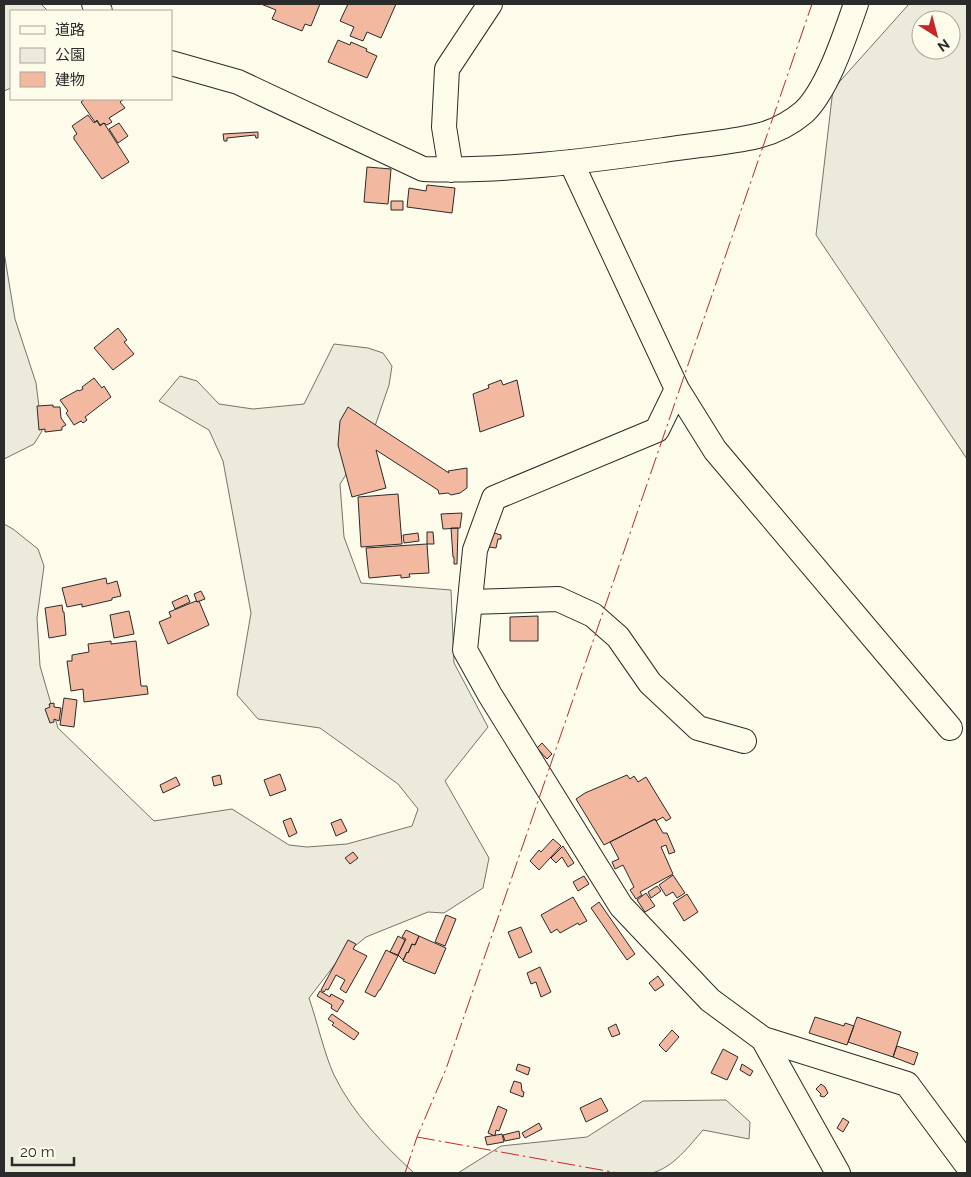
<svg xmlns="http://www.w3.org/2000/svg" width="971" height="1177" viewBox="0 0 971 1177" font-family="Raleway,'Noto Sans JP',sans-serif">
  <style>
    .green { fill: #ecebdb; stroke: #74746e; fill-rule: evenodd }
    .building { fill: #f2b8a0; stroke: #2b2b2b }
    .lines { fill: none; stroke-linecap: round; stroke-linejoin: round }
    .minor-casing { stroke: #2b2b2b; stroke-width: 26 }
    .minor { stroke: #fdfbea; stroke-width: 24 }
    .power { stroke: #c62828; stroke-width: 1; stroke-dasharray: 18 4 2.5 4; stroke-linecap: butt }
  </style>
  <rect width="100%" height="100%" fill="#fdfbea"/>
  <path class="green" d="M4 4H41L48 11H11V88L4 91Z
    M909 4H967V459L816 235 833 89ZM921 20H951V50H921Z
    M4 252 15 319 36 383 42 431 34 444 4 459Z
    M334 344 368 348 383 353 392 366 389 385 373 432 340 484 344 537 361 583 451 590 454 663 488 727 445 781 489 858 483 888 444 913 428 912 366 937 339 959 309 998C317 1021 324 1053 334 1075 353 1114 383 1144 414 1173H4V524L13 529 38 549 44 566 37 618 40 666 58 728 154 821 232 809 289 845 307 847 347 844 412 826 418 809 398 784 320 728 258 719 237 695 251 613 223 461 209 430 159 401 180 376 197 381 219 404 253 409 304 404Z
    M726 1100 750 1122 749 1139 703 1130C689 1146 674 1167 652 1173H458L501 1146 587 1137 643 1101Z"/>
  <path class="building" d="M261 4H320L311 26 305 24 302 31 272 19 276 10Z
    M348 4H396L381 38 367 32 363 41 350 36 354 27 340 21Z
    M338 40 350 45 351 42 367 49 366 51 377 56 367 78 328 62Z
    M85 99H124L120 102 125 108 109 118 112 122 107 125 104 123 100 125 97 120 95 122 81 102Z
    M88 115 94 123 97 121 100 126 104 123 129 162 102 179 74 139V136L77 134 72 126Z
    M119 123 128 136 118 143 109 129Z
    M258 132V138H256L255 135 227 138V141H224L223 134Z
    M367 167 391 169 388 204 364 202Z
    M427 185 455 188 452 213 407 207 409 188 426 191Z
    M391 201H403V210H391Z
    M118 328 127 340 124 342 134 354 113 370 94 348Z
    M94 378 102 388 104 386 111 397 85 417 87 420 83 423 81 421 74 425 66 413 68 411 60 400 78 390 79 391 83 389 82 387Z
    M501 380 503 385 517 380 524 416 480 432 473 394 489 388 488 385Z
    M53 405V407H60L61 418 66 425 62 427V430L45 432V429L39 430 37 406Z
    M348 407 449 473 448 471 467 468V488L460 493 451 495 448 493 439 494 438 490 376 450 386 488 352 497 338 445 340 421Z
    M398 494 402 544 361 547 358 497Z
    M462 513 460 528 443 529 441 514Z
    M451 528H458L457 564H454V557H453Z
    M427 532H433L434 544H427Z
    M491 532 501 535V539H498L496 548 489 547Z
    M418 533 419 541 404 543 403 535Z
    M427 544 429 573 409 574 410 577 401 578V575L369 578 366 548Z
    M106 578 107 584 117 581 121 596 112 598V600L82 607V604L67 607 62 588Z
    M201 591 205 599 197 602 194 594Z
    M187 595 190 602 175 609 172 602Z
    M196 601 197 602 199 601 209 625 168 644 159 622 171 617 169 612Z
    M62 605 63 612H64L66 635 49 638 45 608Z
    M129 611 134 634 114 638 110 615Z
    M538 616V641H510V617Z
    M111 641V644L136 641 141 686H147L148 694 84 702 83 689 71 691 67 661H72V655L89 652 88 644Z
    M64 698 77 700 74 727 60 725Z
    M54 703V707L61 708 59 721 54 719V722L50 723 45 709 50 707 49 704Z
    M542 743 552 754 547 759 537 748Z
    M280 774 286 790 270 796 264 780Z
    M220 775 222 784 214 786 212 777Z
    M627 775 630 779 634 776 638 782 646 777 671 818 666 821 663 817 656 821 655 819 604 845 576 799 585 793Z
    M176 777 180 785 163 793 160 785Z
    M291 818 297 833 289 837 283 821Z
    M341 819 347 831 336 836 331 823Z
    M655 819 663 833H667L675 852 669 854 666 845 661 847 673 874 640 892 642 895 636 899 630 890 634 887 623 865 615 869 612 862 619 859 610 842Z
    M553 839 561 846 539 870 530 861 539 850 541 852Z
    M563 846 574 863 568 867 562 857 556 863 551 858Z
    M353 852 358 858 350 864 345 858Z
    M673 875 685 893 677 898 673 892 666 896 659 885Z
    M584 876 589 884 578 891 573 882Z
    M657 886 661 891 651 898 648 892Z
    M646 893 655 906 645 912 637 900Z
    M687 894 698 912 684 921 673 903Z
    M573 897 587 921 579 925 578 923 560 933 557 929 551 933 541 915Z
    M599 902 635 954 627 960 591 908Z
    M446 915 456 919 445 946 435 942Z
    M521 927 532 952 519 958 508 932Z
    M406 930 419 936 415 945 412 944 408 953 407 952 403 960 398 955 406 939 402 937Z
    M398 936 405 940 398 955 390 952Z
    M419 936 446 948 435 974 403 961 407 952 408 953 412 944 415 945Z
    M348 940 356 944 353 949 367 956 346 993 340 989 345 980 336 975 328 990 326 989 324 992 321 990Z
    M386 950 398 956 380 990H379L375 997 365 992Z
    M540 967 551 992 541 997 536 982 531 984 527 973Z
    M658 976 664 985 655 991 649 983Z
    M320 991 330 997 331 994 344 1001 337 1012 331 1008 332 1005 317 996Z
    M332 1014 359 1033 354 1040 332 1025 334 1023 328 1019Z
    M815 1017 844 1026 845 1023 854 1026 847 1045 809 1033Z
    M857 1017 901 1032 893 1057 848 1042Z
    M616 1024 620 1034 612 1037 608 1028Z
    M672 1030 679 1037 666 1052 659 1045Z
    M897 1046 918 1053 914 1065 893 1057Z
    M723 1049 738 1057 727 1080 711 1073Z
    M518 1064 530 1068 528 1075 516 1070Z
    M742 1064 753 1071 750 1076 740 1070Z
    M514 1081 521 1083 522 1091 524 1092 523 1097 510 1092Z
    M821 1084 825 1087 828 1093 824 1097 820 1096 821 1094 816 1089Z
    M601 1098 608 1111 586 1122 580 1108Z
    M498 1106 507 1110 499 1131 496 1130 495 1136 488 1133Z
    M843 1118 849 1122 843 1132 837 1128Z
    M539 1123 542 1129 525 1138 522 1133Z
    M519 1131 520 1138 505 1141 503 1135Z
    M502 1134 504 1142 487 1145 485 1137Z"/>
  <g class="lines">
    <g class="minor-casing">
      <path id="minor" d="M94 4 100 11
        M171 63 238 82 423 169C501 172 586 161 664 150 694 145 728 143 757 136 774 132 791 123 804 112 828 89 845 35 856 4
        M571 162 677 389 657 430 494 498 475 550 465 650 490 695 621 906 710 1000 763 1039 838 1173
        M451 170 444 127 447 69 490 4
        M677 389 715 450 950 728
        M470 602 558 599 593 615 618 637 650 683 698 728 744 741
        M763 1039 907 1084 967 1165"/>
    </g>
    <use href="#minor" class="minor"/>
    <path class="power" d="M417 1137 618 1173
      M405 1173 417 1137 446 1069 812 4"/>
  </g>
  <rect width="971" height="1177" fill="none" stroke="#2b2b2b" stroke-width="10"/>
  <rect x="10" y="10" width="162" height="90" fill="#fdfbea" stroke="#a9a89e"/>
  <rect x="20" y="26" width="25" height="8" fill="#fdfbea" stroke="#a9a89e"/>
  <text x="55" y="35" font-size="15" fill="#2b2b2b">道路</text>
  <rect x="20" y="48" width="25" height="15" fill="#ecebdb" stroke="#a9a89e"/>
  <text x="55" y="60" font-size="15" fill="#2b2b2b">公園</text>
  <rect x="20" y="72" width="25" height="15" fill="#f2b8a0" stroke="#a9a89e"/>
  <text x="55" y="85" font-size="15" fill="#2b2b2b">建物</text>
  <g transform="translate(936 35) rotate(144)"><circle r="24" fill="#fdfbea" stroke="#a9a89e"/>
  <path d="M0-4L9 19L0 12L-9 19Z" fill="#c62828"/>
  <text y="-8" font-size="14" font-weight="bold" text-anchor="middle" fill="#2b2b2b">N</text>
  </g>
  <path d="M12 1157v8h62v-8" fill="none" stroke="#2b2b2b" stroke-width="2.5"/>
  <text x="20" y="1157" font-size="15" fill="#2b2b2b" stroke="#fdfbea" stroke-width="4" paint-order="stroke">20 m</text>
</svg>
